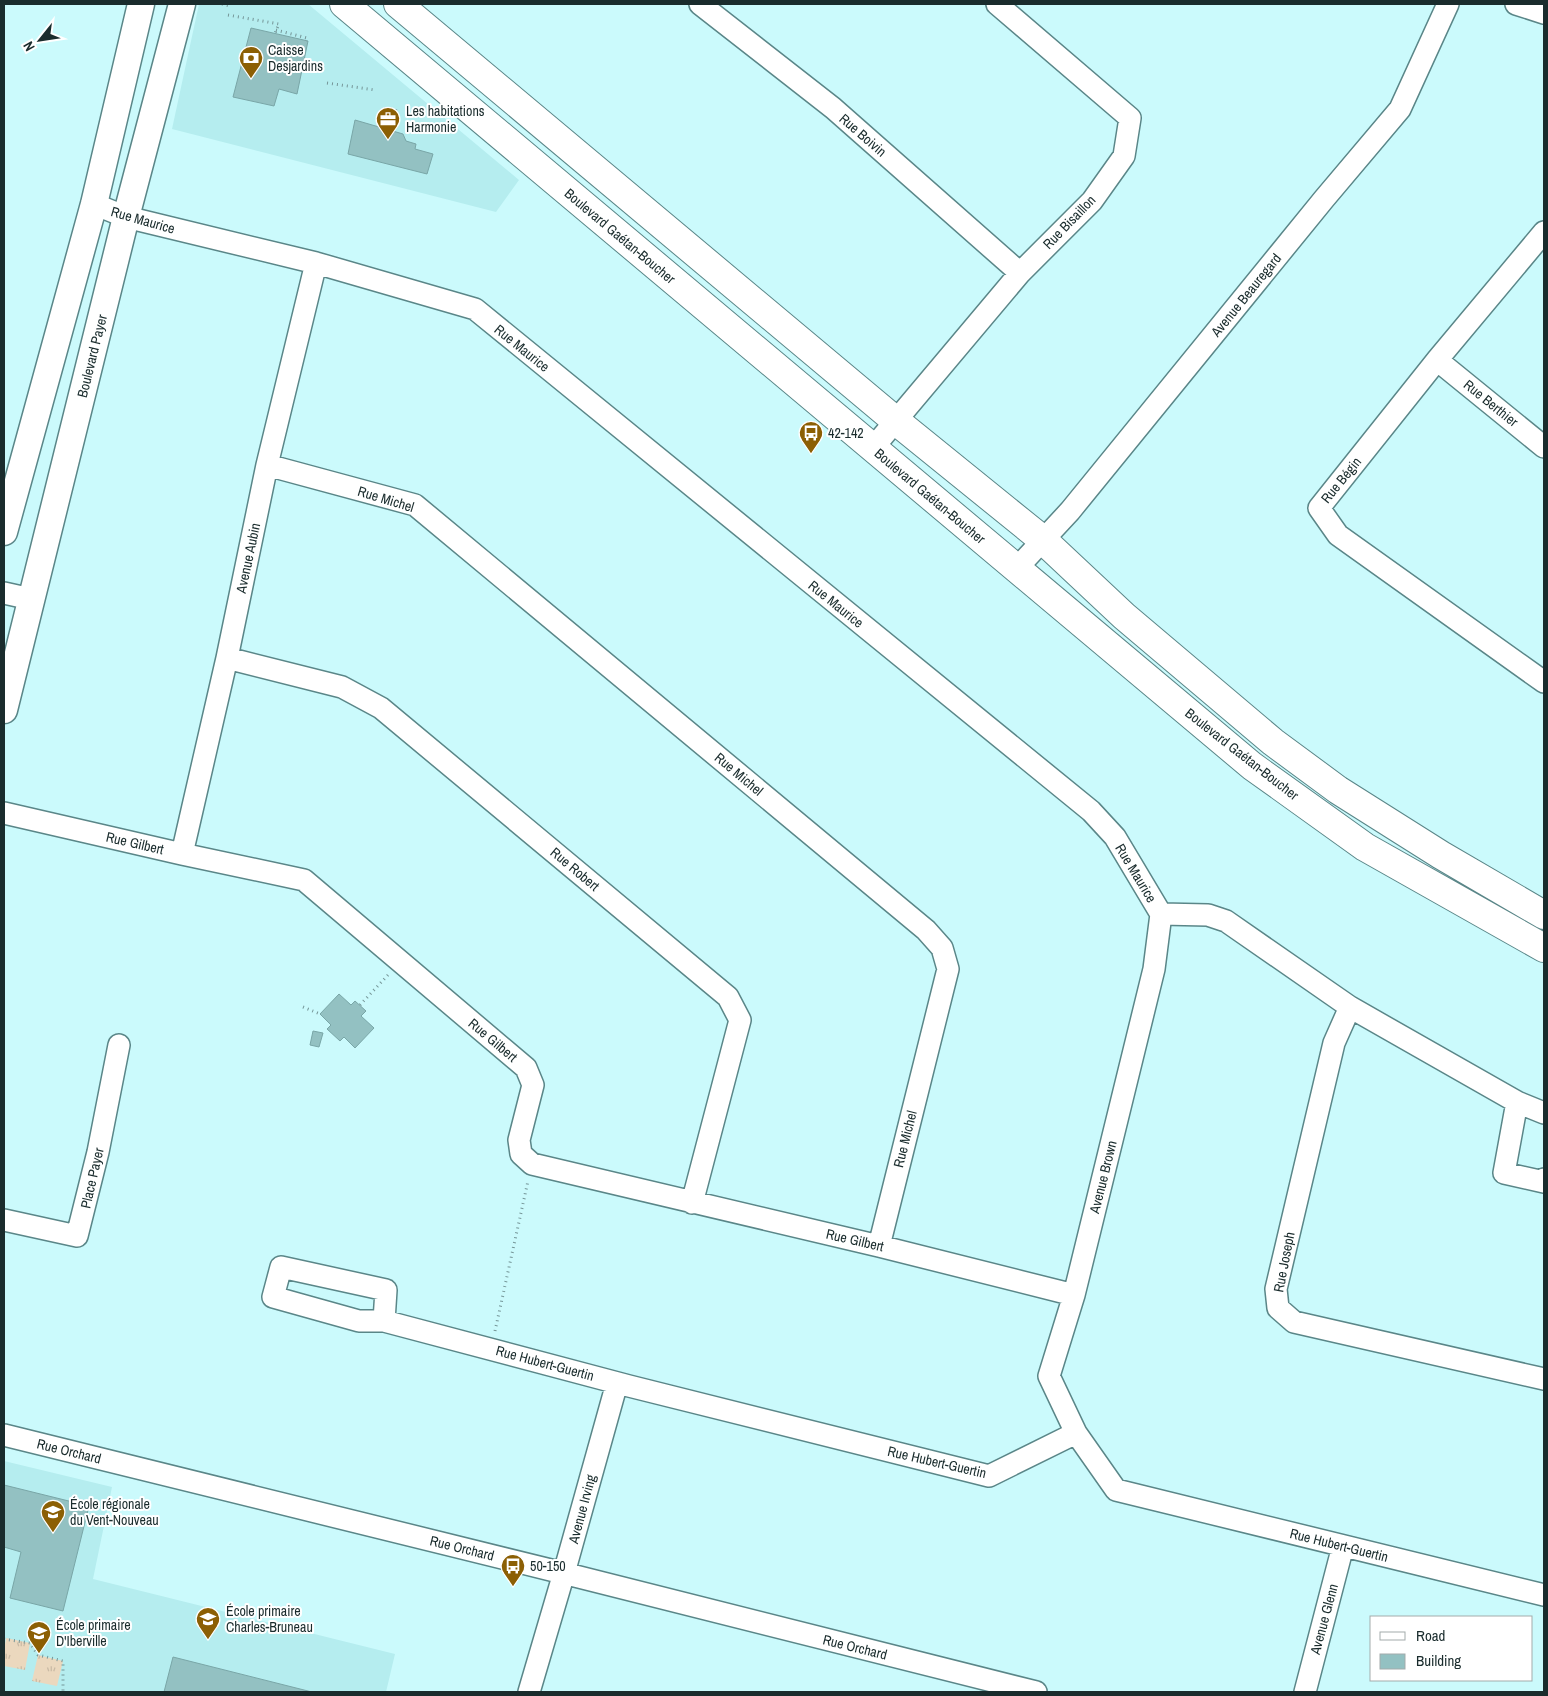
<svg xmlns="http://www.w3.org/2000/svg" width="1548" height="1696" viewBox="0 0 1548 1696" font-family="'Archivo Narrow',sans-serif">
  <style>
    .built { fill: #b5edef }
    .grass { fill: url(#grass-tufts) }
    .building { fill: #93c1c2; stroke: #79a6a7 }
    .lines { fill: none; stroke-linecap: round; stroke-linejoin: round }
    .minor-casing { stroke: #5a8688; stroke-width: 24 }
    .tertiary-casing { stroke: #5a8688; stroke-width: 29 }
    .secondary-casing { stroke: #5a8688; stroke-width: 30 }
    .path { stroke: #759698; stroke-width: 3; stroke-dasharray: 1 4; stroke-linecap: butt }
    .minor { stroke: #fff; stroke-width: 21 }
    .tertiary { stroke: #fff; stroke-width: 26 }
    .secondary { stroke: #fff; stroke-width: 28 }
    .labels { text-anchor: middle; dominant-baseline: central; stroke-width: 4; stroke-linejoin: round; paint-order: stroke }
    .poi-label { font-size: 14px; fill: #1a2c2d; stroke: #fff; text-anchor: start }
    .street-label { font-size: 14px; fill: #1a2c2d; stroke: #fff }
  </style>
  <defs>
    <pattern id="grass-tufts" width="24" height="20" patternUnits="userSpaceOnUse" patternTransform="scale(1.25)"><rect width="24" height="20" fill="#ebd8be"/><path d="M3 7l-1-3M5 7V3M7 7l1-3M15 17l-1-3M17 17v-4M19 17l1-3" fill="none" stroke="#c9baa4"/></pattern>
  </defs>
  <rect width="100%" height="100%" fill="#cbfafc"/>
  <path class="built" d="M199 4H308L519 180 496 212 172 129Z
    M4 1461 112 1487 93 1579 395 1654 386 1692H4Z"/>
  <path class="grass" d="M6 1638 30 1643 25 1670 4 1666V1651Z
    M38 1655 63 1661 57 1686 32 1681Z"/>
  <path class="building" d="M251 28 308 41 297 94 279 89 274 106 233 97Z
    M355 120 403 134 406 141 416 144 415 149 433 154 427 174 348 154Z
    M339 994 351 1005 355 1001 366 1011 361 1016 374 1028 355 1048 344 1037 340 1041 327 1029 331 1025 320 1014Z
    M313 1031 323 1033 319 1047 310 1045Z
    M4 1485 89 1506 63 1611 10 1598 21 1552 4 1547Z
    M173 1657 312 1692H164Z"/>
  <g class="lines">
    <g class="minor-casing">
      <path id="minor" d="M700 4 833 108 1020 273
        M1516 4 1544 13
        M94 204 126 217 316 263 475 309 1091 811 1115 837 1161 914
        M1544 232 1437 360 1319 508 1338 535 1544 682
        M1437 360 1544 447
        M872 449 1020 273 1092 201 1124 156 1130 118 997 4
        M267 465 415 505 926 930 942 948 948 969 879 1246
        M1017 568 1070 511 1324 199 1400 109 1448 4
        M4 593 31 599
        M227 658 342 687 381 708 728 997 740 1020 692 1203
        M4 813 182 854 304 880 526 1068 533 1085 519 1140 521 1154 532 1164 879 1246 1074 1295
        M182 854 227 658 267 465 316 263
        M1161 914 1154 969 1074 1295 1049 1376 1076 1433 1116 1490 1544 1595
        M1161 914 1208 915 1226 921 1350 1007 1517 1102 1544 1113
        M1350 1007 1334 1043 1276 1289 1278 1308 1294 1322 1544 1379
        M1517 1102 1504 1173 1544 1182V1179
        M4 1220 77 1236 98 1152 119 1045
        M384 1321 386 1290 281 1267 273 1297 359 1321H384L629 1386 989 1476 1076 1433
        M4 1435 579 1577 1036 1692
        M529 1692 564 1573 617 1383
        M1305 1692 1343 1546"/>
    </g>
    <g class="tertiary-casing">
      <path id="tertiary" d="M4 532 94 204 141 4
        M4 710 126 217 182 4"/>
    </g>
    <g class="secondary-casing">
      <path id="secondary" d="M344 4 1252 766 1365 847 1544 948
        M398 4 896 421 1043 540 1124 616 1273 742 1338 790 1441 855 1544 915"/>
    </g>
    <path class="path" d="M222 4 230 6
      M228 15 279 24 275 33
      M276 30 307 38 306 41
      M327 83 375 90
      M392 130 396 108
      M360 1005 388 975
      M303 1007 320 1014
      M495 1331 528 1181
      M4 1639 30 1643 38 1655 63 1661V1692"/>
    <use href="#minor" class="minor"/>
    <use href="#tertiary" class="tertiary"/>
    <use href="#secondary" class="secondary"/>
  </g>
  <defs>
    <g id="bank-pin" transform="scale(1.25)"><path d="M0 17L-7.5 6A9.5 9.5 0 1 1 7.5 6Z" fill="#8c5f04" stroke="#fff"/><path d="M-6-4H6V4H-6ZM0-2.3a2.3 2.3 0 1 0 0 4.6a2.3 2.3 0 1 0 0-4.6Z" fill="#fff"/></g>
    <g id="office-pin" transform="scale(1.25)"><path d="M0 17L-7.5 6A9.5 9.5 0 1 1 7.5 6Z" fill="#8c5f04" stroke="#fff"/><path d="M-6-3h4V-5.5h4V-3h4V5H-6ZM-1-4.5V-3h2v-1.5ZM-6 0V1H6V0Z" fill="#fff"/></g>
    <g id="bus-pin" transform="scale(1.25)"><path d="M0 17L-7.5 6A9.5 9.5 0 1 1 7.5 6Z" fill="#8c5f04" stroke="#fff"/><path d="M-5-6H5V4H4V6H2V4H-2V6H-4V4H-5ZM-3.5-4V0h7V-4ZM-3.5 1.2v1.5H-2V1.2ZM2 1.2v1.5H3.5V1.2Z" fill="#fff"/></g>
    <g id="school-pin" transform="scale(1.25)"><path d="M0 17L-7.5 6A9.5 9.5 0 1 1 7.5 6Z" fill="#8c5f04" stroke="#fff"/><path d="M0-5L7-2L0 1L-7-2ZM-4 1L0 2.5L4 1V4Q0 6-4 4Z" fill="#fff"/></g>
  </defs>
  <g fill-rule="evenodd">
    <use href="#bank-pin" x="251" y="58"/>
    <use href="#office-pin" x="388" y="119"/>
    <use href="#bus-pin" x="811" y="433"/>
    <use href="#school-pin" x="53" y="1512"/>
    <use href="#bus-pin" x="513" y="1566"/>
    <use href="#school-pin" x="208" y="1619"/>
    <use href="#school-pin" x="39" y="1633"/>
  </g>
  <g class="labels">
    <g class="poi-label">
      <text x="268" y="50">Caisse<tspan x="268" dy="16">Desjardins</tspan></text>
      <text x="406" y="111">Les habitations<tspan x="406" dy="16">Harmonie</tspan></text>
      <text x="828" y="433">42-142</text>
      <text x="70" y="1504">École régionale<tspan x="70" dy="16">du Vent-Nouveau</tspan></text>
      <text x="530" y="1566">50-150</text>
      <text x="226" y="1611">École primaire<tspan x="226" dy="16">Charles-Bruneau</tspan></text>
      <text x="56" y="1625">École primaire<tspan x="56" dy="16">D'Iberville</tspan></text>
    </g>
    <g class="street-label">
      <text transform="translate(863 135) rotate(41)">Rue Boivin</text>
      <text transform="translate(143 220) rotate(16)">Rue Maurice</text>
      <text transform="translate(1069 222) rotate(-46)">Rue Bisaillon</text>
      <text transform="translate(620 236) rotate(40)">Boulevard Gaétan-Boucher</text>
      <text transform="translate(1246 295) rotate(-51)">Avenue Beauregard</text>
      <text transform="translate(522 348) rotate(39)">Rue Maurice</text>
      <text transform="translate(92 356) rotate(-76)">Boulevard Payer</text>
      <text transform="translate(1491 403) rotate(39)">Rue Berthier</text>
      <text transform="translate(1341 480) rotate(-51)">Rue Bégin</text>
      <text transform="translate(930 496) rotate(40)">Boulevard Gaétan-Boucher</text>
      <text transform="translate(386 499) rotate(17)">Rue Michel</text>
      <text transform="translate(248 558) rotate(-78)">Avenue Aubin</text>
      <text transform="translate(836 604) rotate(39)">Rue Maurice</text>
      <text transform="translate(1242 754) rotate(38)">Boulevard Gaétan-Boucher</text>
      <text transform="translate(739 774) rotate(40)">Rue Michel</text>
      <text transform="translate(135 843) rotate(13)">Rue Gilbert</text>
      <text transform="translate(575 869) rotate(40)">Rue Robert</text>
      <text transform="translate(1136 873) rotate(59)">Rue Maurice</text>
      <text transform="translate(493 1040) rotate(40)">Rue Gilbert</text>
      <text transform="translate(905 1139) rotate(-76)">Rue Michel</text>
      <text transform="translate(1103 1177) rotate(-76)">Avenue Brown</text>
      <text transform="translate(92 1178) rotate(-77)">Place Payer</text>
      <text transform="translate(855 1240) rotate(13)">Rue Gilbert</text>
      <text transform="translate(1284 1262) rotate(-79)">Rue Joseph</text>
      <text transform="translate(545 1363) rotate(15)">Rue Hubert-Guertin</text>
      <text transform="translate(69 1451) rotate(14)">Rue Orchard</text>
      <text transform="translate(937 1462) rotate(13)">Rue Hubert-Guertin</text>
      <text transform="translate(582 1509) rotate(-75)">Avenue Irving</text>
      <text transform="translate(1339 1545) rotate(14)">Rue Hubert-Guertin</text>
      <text transform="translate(462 1548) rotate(14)">Rue Orchard</text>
      <text transform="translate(1324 1619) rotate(-75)">Avenue Glenn</text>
      <text transform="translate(855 1647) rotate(14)">Rue Orchard</text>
    </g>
  </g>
  <rect width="1548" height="1696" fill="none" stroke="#1a2c2d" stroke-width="10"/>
  <rect x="1370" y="1616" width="162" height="65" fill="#ffffff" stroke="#a3abab"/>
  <rect x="1380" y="1632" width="25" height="8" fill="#ffffff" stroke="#a3abab"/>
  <text x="1416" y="1641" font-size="15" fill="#1a2c2d">Road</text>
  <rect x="1380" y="1654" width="25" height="15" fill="#93c1c2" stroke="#a3abab"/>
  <text x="1416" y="1666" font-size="15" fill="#1a2c2d">Building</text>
  <g transform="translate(40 40) rotate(240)" stroke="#ffffff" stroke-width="4" paint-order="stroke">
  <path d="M0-4L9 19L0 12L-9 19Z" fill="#1a2c2d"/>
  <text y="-8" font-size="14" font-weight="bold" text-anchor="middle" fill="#1a2c2d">N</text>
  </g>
</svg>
